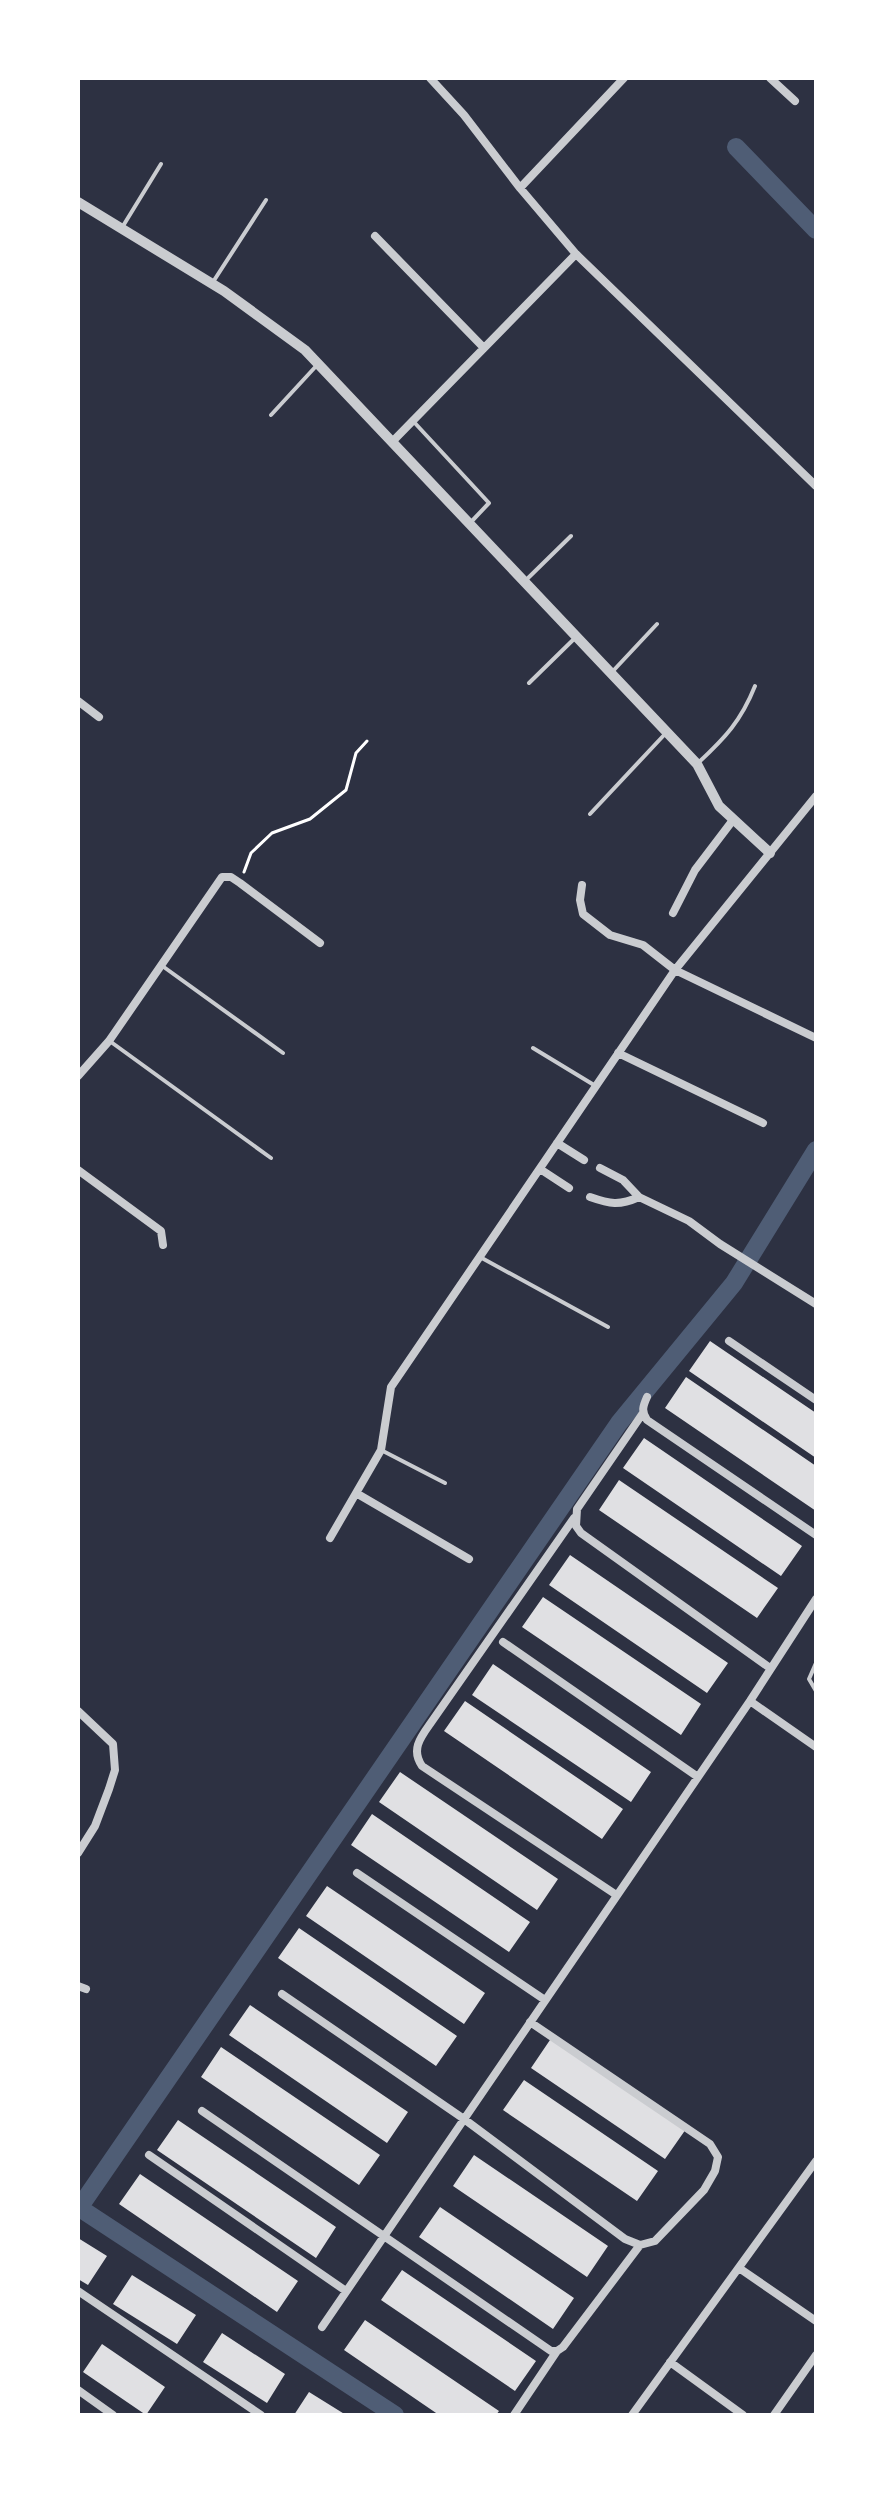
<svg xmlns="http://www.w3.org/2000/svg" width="894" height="2493" viewBox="0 0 894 2493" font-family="'PT Sans',sans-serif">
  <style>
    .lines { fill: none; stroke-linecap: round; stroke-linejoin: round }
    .canal { stroke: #4f5d75; stroke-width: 18 }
    .building { fill: #e0e0e3 }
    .path { stroke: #fff; stroke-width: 3 }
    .service { stroke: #caccd0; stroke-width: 4 }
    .minor { stroke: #caccd0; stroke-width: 8 }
    .tertiary { stroke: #caccd0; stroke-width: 10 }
  </style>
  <rect width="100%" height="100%" fill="#2d3142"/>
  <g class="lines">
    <path class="canal" d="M736 147 816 230
      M78 2207 395 2415
      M79 2208 619 1423 734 1283 816 1150"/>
  </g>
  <path class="building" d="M710 1341 816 1413V1458L689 1371Z
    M686 1377 816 1466V1511L665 1408Z
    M644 1438 802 1546 781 1576 623 1468Z
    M619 1480 778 1588 757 1618 599 1510Z
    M570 1555 728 1663 707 1693 549 1585Z
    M543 1597 701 1704 681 1735 522 1627Z
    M493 1664 651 1772 631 1802 472 1695Z
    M465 1701 623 1809 602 1839 444 1731Z
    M400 1772 558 1879 537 1910 379 1802Z
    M372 1814 530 1922 509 1952 351 1845Z
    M327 1886 485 1993 464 2024 306 1916Z
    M299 1928 457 2036 436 2066 278 1958Z
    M250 2005 408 2112 387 2143 229 2035Z
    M552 2037 686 2129 665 2159 531 2068Z
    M221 2047 380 2155 359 2185 201 2077Z
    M524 2080 658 2171 637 2201 503 2110Z
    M178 2120 336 2227 316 2258 157 2150Z
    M474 2155 608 2246 587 2277 453 2186Z
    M140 2174 298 2281 277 2312 119 2204Z
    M440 2207 574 2298 553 2329 419 2237Z
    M78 2238 107 2256 88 2285 78 2279Z
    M402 2270 536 2361 515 2391 381 2300Z
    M132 2275 196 2315 177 2344 113 2304Z
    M365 2320 499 2411 496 2415H439L344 2350Z
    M222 2333 285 2374 267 2403 203 2362Z
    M102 2344 165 2387 146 2415 83 2372Z
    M309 2392 346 2415H294Z"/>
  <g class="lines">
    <path class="path" d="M244 872 251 853 272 833 310 819 346 790 356 753 367 741"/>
    <path class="service" d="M123 226 161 164
      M213 282 266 200
      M271 415 318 364
      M413 421 489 503 471 522
      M525 581 571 536
      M613 671 657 624
      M529 683 575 638
      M698 763C725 738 741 721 755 686
      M590 814 665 734
      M161 965 283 1053
      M111 1042 271 1158
      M533 1048 594 1085
      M480 1257 608 1327
      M381 1450 445 1483
      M816 1663 809 1679 816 1691"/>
    <path class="minor" d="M430 78 464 115 520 188 576 254 816 486
      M770 78 795 101
      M520 188 624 78
      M375 236 483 347
      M393 441 576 254
      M78 701 99 717
      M582 885 580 900 583 914 610 935 643 945 675 970 816 1038
      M673 913 695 870 733 820
      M618 1053 763 1123
      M78 1076 109 1041 222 877H231L240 883 320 943
      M557 1143 584 1160
      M600 1168 623 1180 639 1197 689 1221 720 1244 816 1304
      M540 1169 569 1188
      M78 1170 161 1231 163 1245
      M590 1197C610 1204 619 1206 639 1197
      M729 1341 816 1400
      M647 1397C643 1406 641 1411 647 1420L816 1535
      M643 1413 577 1509 576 1526 581 1533 770 1668
      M356 1493 469 1559
      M574 1518 430 1724C420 1738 411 1750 422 1766L615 1894
      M330 1538 381 1450 391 1387 675 970 816 796
      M503 1642 698 1777
      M750 1701 816 1747
      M78 1711 113 1744 115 1770 109 1789 95 1826 78 1853
      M357 1873 545 2000
      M78 1986 86 1989
      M282 1994 464 2119 625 2239 640 2245 655 2241 704 2190 715 2171 718 2157 710 2144 530 2022
      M202 2111 551 2351H557L563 2347 640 2245
      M149 2155 346 2291
      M739 2268 816 2321
      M78 2291 261 2415
      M322 2327 750 1701 816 1599
      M670 2362 743 2415
      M78 2390 113 2415
      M514 2415 557 2351
      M632 2415 816 2161
      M774 2415 816 2355"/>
    <path class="tertiary" d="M78 202 224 291 305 350 697 764 719 806 770 853"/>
  </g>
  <rect width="894" height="2493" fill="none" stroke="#ffffff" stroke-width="160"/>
</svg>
